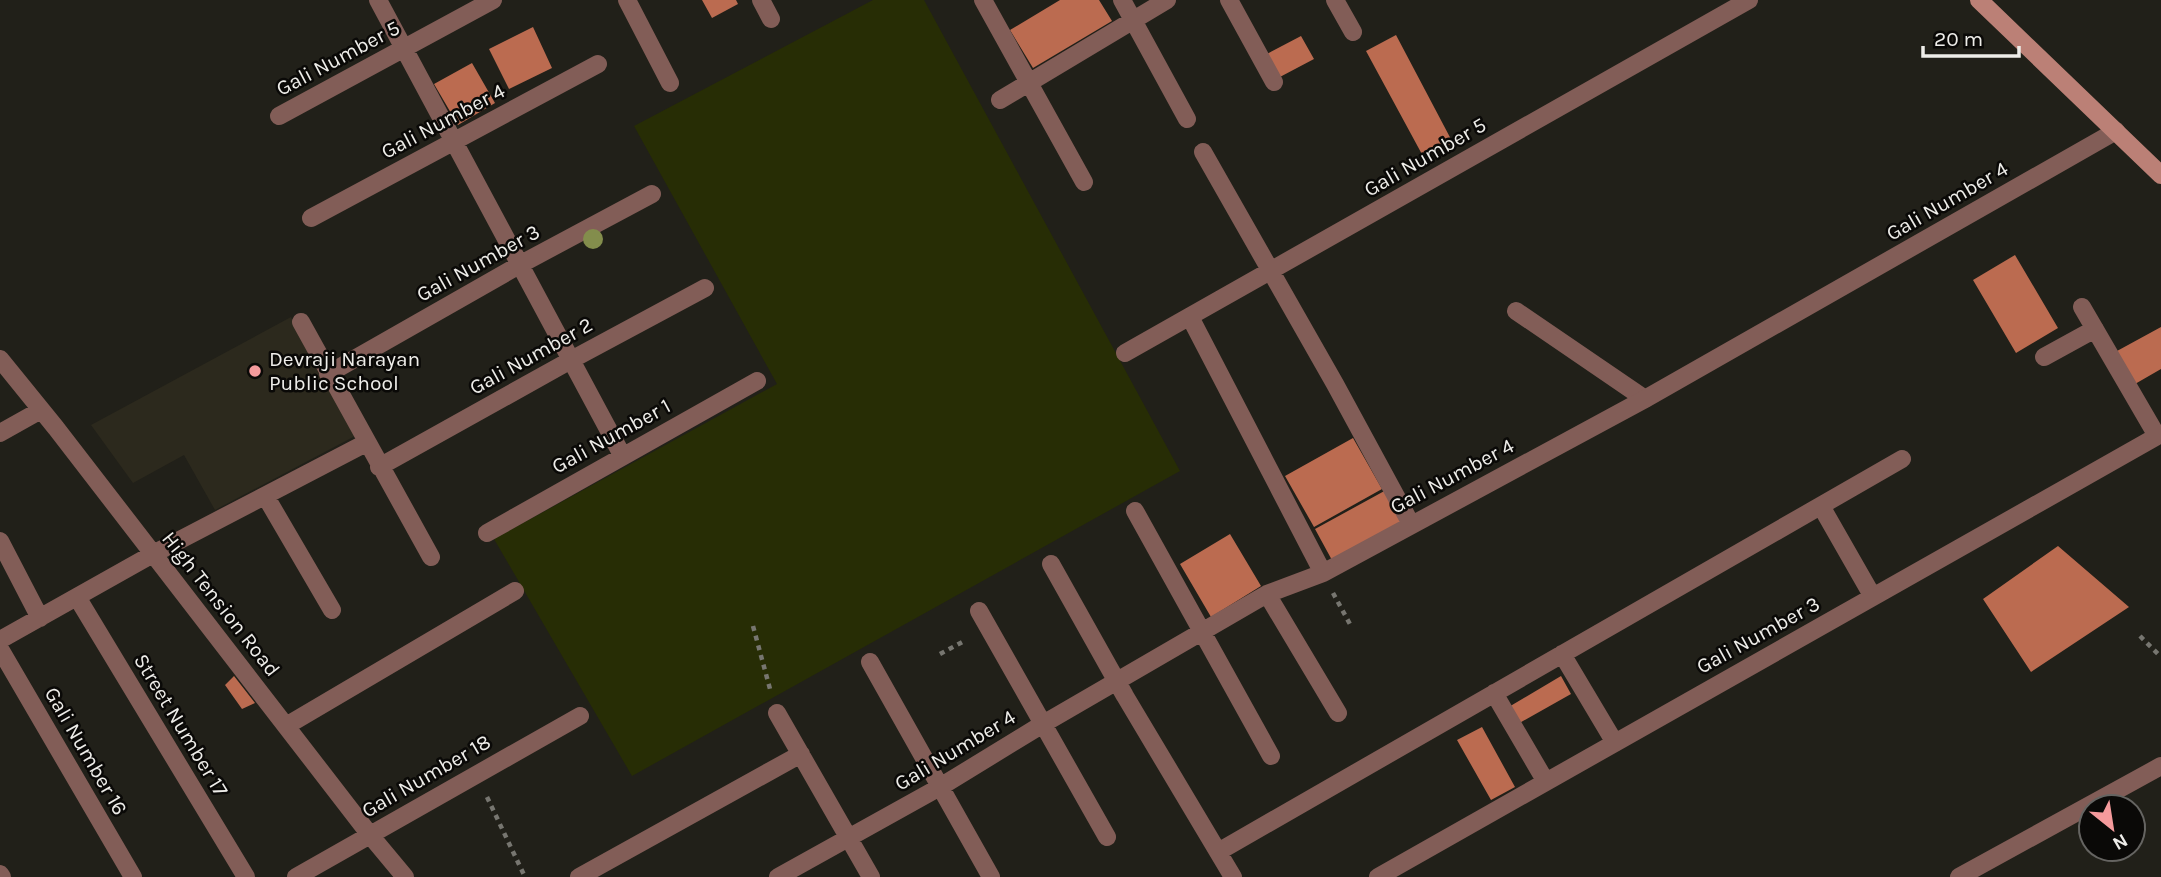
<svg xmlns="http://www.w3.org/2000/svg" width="2161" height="877" viewBox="0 0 2161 877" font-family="Karla,sans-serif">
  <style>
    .built { fill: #2c291d }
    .green { fill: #272d05 }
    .building { fill: #bb6b50 }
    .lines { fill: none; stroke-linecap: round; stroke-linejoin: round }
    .path { stroke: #777670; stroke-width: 4.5; stroke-dasharray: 5 5; stroke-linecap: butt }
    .service { stroke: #825d57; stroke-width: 18 }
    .minor { stroke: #825d57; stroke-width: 18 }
    .secondary { stroke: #bb8076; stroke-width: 18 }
    .tree { fill: #838d4c }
    .poi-dot { fill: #f59b9c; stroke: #0a0907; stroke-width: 2.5 }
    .labels { text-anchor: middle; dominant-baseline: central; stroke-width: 5; stroke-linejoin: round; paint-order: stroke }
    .street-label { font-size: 21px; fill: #eeede9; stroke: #0a0907 }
    .poi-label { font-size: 21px; fill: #eeede9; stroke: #0a0907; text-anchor: start }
  </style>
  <rect width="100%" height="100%" fill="#212019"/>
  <path class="built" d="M291 317 355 436 215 510 184 455 133 483 91 425Z"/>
  <path class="green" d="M873 0H924L1180 471 632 776 494 539 777 384 634 126Z"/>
  <path class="building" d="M702 0H736L738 4 712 18Z
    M1060 0H1099L1112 21 1033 68 1010 30Z
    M533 27 552 68 509 89 489 49Z
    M1396 35 1453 143 1424 158 1366 51Z
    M1301 36 1314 59 1278 78 1265 55Z
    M472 63 495 103 458 125 434 84Z
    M2015 255 2058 328 2016 353 1973 280Z
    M2161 327V369L2135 384 2117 351Z
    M1353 438 1382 489 1314 527 1285 476Z
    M1388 489 1406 522 1333 562 1315 529Z
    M1230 534 1261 586 1211 617 1180 564Z
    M2058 546 2129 607 2031 672 1983 599Z
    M234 676 255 703 242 709 225 685Z
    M1561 676 1571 694 1516 725 1507 708Z
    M1482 727 1515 787 1491 800 1457 740Z"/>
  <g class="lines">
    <path class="path" d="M1333 593 1351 626
      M753 626 770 689
      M2140 636 2161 657
      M940 654 966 640
      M487 797 525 877"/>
    <path class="service" d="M1516 311 1645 399"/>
    <path class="minor" d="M378 0 622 455
      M627 0 670 83
      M761 0 771 19
      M983 0 1084 182
      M1122 0 1187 119
      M1229 0 1274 82
      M1335 0 1353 32
      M1000 100 1167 0
      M279 116 493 0
      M1203 152 1335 384 1411 524
      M311 218 598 64
      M2082 307 2157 436
      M1190 317 1323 573
      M301 322 431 557
      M1125 353 1749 0
      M2044 357 2095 329
      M0 359 56 428 370 835 405 877
      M328 374 521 264 652 194
      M0 433 41 410
      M379 467 571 360 705 288
      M266 497 332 610
      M1821 506 1873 597
      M1135 511 1271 756
      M487 533 757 381
      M0 541 40 618
      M1051 564 1125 696 1233 877
      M1267 594 1338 713
      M77 597 246 877
      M979 611 1107 837
      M0 640 153 554 366 443
      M0 649 133 877
      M1562 654 1615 743
      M870 662 991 877
      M1494 693 1546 782
      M777 713 871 877
      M286 726 515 591
      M1218 852 1902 459
      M0 874 2 877
      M296 877 580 716
      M579 877 801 754
      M778 877 940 787 1043 724 1267 594 1323 573 1645 399 2116 131
      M1378 877 2161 434
      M1959 877 2161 766"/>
    <path class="secondary" d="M1979 0 2161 175"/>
  </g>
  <circle class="tree" cx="593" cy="239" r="10"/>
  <circle class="poi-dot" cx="255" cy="371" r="7"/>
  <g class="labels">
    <g class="street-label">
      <text transform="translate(338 58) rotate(-28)">Gali Number 5</text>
      <text transform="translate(443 121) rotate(-28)">Gali Number 4</text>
      <text transform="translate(1425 157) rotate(-30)">Gali Number 5</text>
      <text transform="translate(1947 201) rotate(-30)">Gali Number 4</text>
      <text transform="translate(478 263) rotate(-29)">Gali Number 3</text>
      <text transform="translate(531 356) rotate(-29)">Gali Number 2</text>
      <text transform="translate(611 436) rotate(-29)">Gali Number 1</text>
      <text transform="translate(1452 476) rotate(-28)">Gali Number 4</text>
      <text transform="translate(221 604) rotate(52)">High Tension Road</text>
      <text transform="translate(1758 635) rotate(-29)">Gali Number 3</text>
      <text transform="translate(181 725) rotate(59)">Street Number 17</text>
      <text transform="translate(955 750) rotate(-31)">Gali Number 4</text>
      <text transform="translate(86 751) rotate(60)">Gali Number 16</text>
      <text transform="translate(426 776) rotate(-30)">Gali Number 18</text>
    </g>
    <g class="poi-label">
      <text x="269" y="359">Devraji Narayan<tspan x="269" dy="24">Public School</tspan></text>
    </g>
  </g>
  <g transform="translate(2112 828) rotate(150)"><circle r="33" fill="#0a0907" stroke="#656461" stroke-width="2"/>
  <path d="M0-5L12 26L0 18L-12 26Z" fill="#f59b9c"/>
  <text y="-10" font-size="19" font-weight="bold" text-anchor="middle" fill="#eeede9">N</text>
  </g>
  <path d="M1923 46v10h96v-10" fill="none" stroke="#eeede9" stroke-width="3.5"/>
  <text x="1934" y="46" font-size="21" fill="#eeede9" stroke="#0a0907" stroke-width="5" paint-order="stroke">20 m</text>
</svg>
